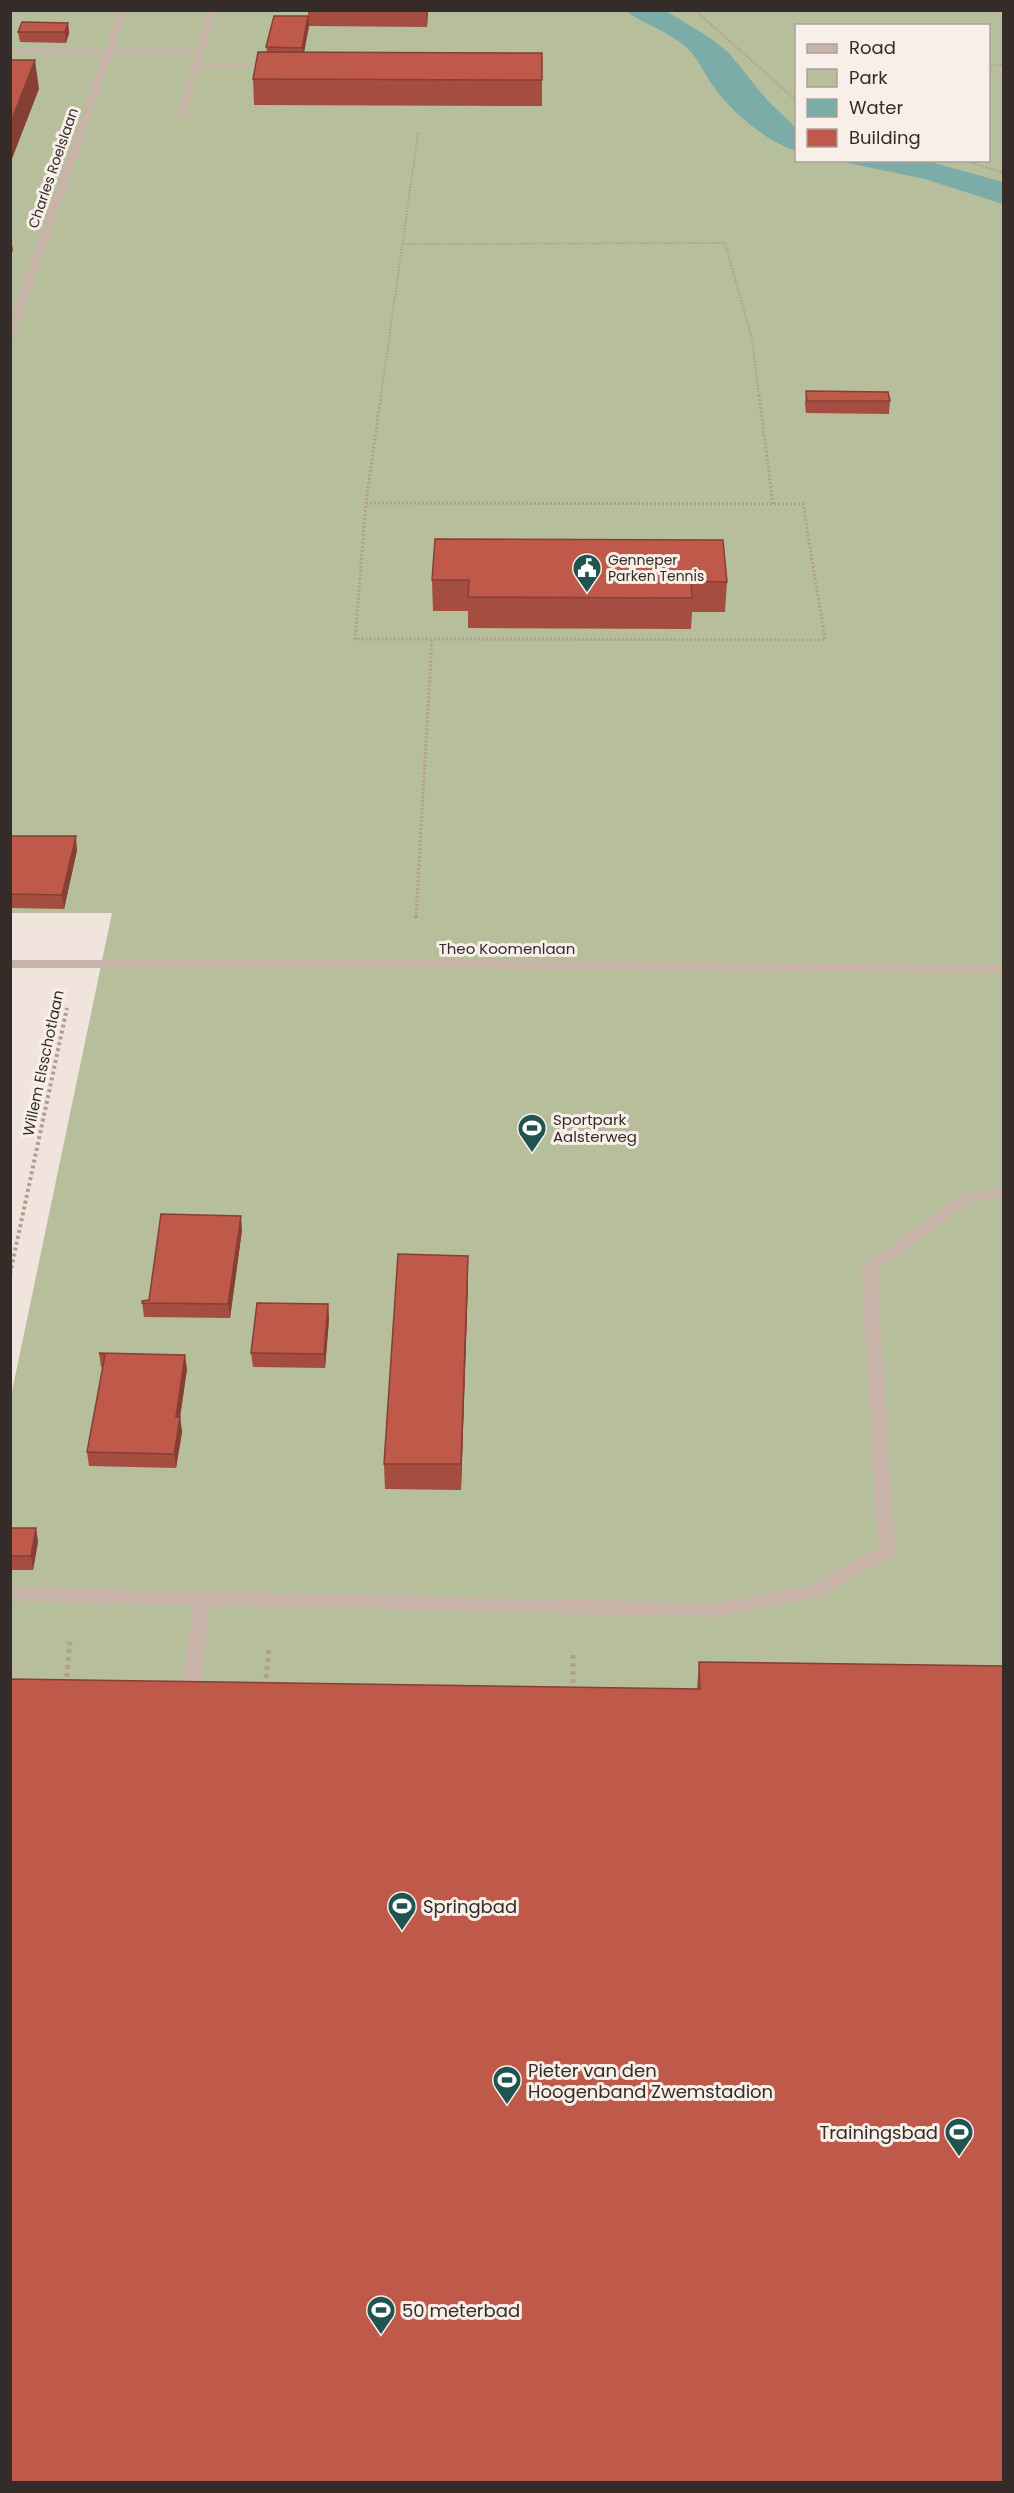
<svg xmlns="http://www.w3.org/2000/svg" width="1014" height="2493" viewBox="0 0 1014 2493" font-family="Poppins,sans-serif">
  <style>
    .green { fill: #b7be9c; fill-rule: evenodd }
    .water { fill: #7caca8 }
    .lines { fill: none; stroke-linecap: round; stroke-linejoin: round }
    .path-far3 { stroke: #b39d93; stroke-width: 2; stroke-dasharray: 1.5 1.5; stroke-linecap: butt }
    .path-far2 { stroke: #b39d93; stroke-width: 3; stroke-dasharray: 2 2; stroke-linecap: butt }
    .path-far1 { stroke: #b39d93; stroke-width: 4; stroke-dasharray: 3 3; stroke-linecap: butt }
    .path { stroke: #b39d93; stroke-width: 5; stroke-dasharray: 4 4; stroke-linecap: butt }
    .lane { fill: #c8b3a8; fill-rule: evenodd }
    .street { fill: #c8b3a8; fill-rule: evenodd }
    .wall { fill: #a44d40 }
    .shaded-wall { fill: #863f34 }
    .building { fill: #bf5a4b; stroke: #863f34; stroke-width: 1.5 }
    .labels { text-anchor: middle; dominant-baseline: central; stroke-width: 6; stroke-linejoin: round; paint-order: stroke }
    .far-street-label { font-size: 14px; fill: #352b28; stroke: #f8efe8 }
    .far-poi-label { font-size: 14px; fill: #352b28; stroke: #f8efe8; text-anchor: start }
    .street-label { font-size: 15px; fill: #352b28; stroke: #f8efe8 }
    .poi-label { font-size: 15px; fill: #352b28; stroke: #f8efe8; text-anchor: start }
    .near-poi-label { font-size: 18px; fill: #352b28; stroke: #f8efe8; text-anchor: start }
  </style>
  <rect width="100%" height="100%" fill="#f0e4dc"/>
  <path class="green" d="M11 11H1003V2482H11V1396L112 913H11ZM796 26H988V160H796Z"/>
  <path class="water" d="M625 11H666L710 38 728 52 767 100 796 128V151C764 140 730 111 711 83 703 71 698 59 688 49 673 34 643 23 625 11Z
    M838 161H927L1003 182V204L925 179Z"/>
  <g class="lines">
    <path class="path-far3" d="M695 10 796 100
      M988 67 1004 64
      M963 160 1004 173
      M403 244 725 243 752 339 759 396
      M381 396 418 133"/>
    <path class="path-far2" d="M381 395 366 503 355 639H432L416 916
      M759 395 773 504
      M366 503 803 504 825 640 432 639"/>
    <path class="path-far1" d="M416 918V914
      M10 1274 67 1008"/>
    <path class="path" d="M573 1655V1693
      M66 1685 70 1642
      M265 1686 269 1648"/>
    <path class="lane" d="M208 10H216L201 63H274L278 65 274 67H199L185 117 181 119 177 117 195 54H10V50H197Z
      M10 960H414L1004 965V973L414 968H10Z
      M1004 1187V1197L971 1202 877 1270 895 1551 893 1556 820 1597 716 1617 210 1605 198 1700 195 1705 189 1707 183 1705 180 1700 193 1605 10 1601V1587L716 1603 810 1586 878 1548 861 1268 962 1194Z"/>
    <path class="street" d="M119 10H127L15 336 10 339V321Z"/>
  </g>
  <path class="wall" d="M308 10H428L427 27 309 26 304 52 542 53V106L254 105 253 79 267 52 266 47 308 16Z
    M68 23 69 33 66 43 20 42 18 32Z
    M806 391 890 401 889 414 806 413 805 404Z
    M432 580 727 582 725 612H692L691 629 468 628V611H433Z
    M10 836 77 850 64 909 10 908Z
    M242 1230 230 1318 144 1317 142 1301 149 1300Z
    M468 1281 461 1490 385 1489 384 1464Z
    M328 1304 329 1319 325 1368 253 1367 251 1353Z
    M99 1353 187 1369 180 1417 182 1432 176 1468 89 1466 87 1452 103 1368 101 1367Z
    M10 1528H36L38 1542 33 1570H10Z
    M699 1662 1004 1666 697 1689Z"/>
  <path class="shaded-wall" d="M426 10H428L427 27Z
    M308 16 309 26 303 58 302 48Z
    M68 23 69 33 66 43 65 32Z
    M35 60 39 89 10 164V124Z
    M10 234 13 250 10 257Z
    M76 836 77 850 64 909 62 895Z
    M241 1216 242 1230 230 1318 228 1304Z
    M468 1256V1281L461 1490V1464Z
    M328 1304 329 1319 325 1368 324 1354Z
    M185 1355 187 1369 178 1431 176 1417Z
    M180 1417 182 1432 176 1468 174 1454Z
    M36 1528 38 1542 33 1570 31 1556Z"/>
  <path class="building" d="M274 16H308L302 48 266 47Z
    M22 22 68 23 65 32H18Z
    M258 52 542 53V80L253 79Z
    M10 60H35L10 124Z
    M806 391 888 392 890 401H807Z
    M435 539 723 540 727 582 691 581 692 598 468 597 469 580H432Z
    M10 836H76L62 895 10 894Z
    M161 1214 241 1216 228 1304 142 1303V1301L149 1300Z
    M398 1254 468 1256 461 1464H384Z
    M257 1303 328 1304 324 1354 251 1353Z
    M99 1353 185 1355 176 1417H180L174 1454 87 1452 105 1355Z
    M10 1528H36L31 1556H10Z
    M699 1662 1004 1666V2482H10V1679L700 1689Z"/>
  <defs>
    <g id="civic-pin" transform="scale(1.5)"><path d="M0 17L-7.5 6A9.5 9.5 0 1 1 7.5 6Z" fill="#205451" stroke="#f8efe8"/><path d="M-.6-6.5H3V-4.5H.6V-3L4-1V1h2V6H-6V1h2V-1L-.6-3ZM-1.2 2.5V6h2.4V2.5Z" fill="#fff"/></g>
    <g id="stadium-pin" transform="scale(1.5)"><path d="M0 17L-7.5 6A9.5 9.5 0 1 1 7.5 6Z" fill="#205451" stroke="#f8efe8"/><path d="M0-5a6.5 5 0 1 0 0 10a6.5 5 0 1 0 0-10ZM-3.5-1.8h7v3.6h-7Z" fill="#fff"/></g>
  </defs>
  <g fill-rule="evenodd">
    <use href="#civic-pin" x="587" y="568"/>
    <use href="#stadium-pin" x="532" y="1128"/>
    <use href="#stadium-pin" x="402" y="1906"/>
    <use href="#stadium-pin" x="507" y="2080"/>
    <use href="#stadium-pin" x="959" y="2132"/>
    <use href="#stadium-pin" x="381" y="2310"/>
  </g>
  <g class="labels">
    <g class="far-street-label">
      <text transform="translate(53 168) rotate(-71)">Charles Roelslaan</text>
    </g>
    <g class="far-poi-label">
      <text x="608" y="560">Genneper<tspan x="608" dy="16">Parken Tennis</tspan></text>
    </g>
    <g class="street-label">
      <text x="507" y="948">Theo Koomenlaan</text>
      <text transform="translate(43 1063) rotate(-78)">Willem Elsschotlaan</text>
    </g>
    <g class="poi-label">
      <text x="553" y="1119">Sportpark<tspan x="553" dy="17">Aalsterweg</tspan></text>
    </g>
    <g class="near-poi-label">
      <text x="423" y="1906">Springbad</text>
      <text x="528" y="2070">Pieter van den<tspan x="528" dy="21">Hoogenband Zwemstadion</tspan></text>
      <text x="938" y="2132" text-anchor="end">Trainingsbad</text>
      <text x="402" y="2310">50 meterbad</text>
    </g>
  </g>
  <rect width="1014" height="2493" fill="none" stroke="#352b28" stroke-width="24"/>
  <rect x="795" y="24" width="195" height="138" fill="#f8efe8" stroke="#aaa19b" stroke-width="1.5"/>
  <rect x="807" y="44" width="30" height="9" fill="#c8b3a8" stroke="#aaa19b" stroke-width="1.5"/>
  <text x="849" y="54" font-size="18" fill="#352b28">Road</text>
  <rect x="807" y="69" width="30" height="18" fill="#b7be9c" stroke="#aaa19b" stroke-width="1.5"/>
  <text x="849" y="84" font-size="18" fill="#352b28">Park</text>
  <rect x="807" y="99" width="30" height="18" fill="#7caca8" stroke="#aaa19b" stroke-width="1.5"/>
  <text x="849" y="114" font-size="18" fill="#352b28">Water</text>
  <rect x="807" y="129" width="30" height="18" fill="#bf5a4b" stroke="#aaa19b" stroke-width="1.5"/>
  <text x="849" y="144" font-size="18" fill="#352b28">Building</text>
</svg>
